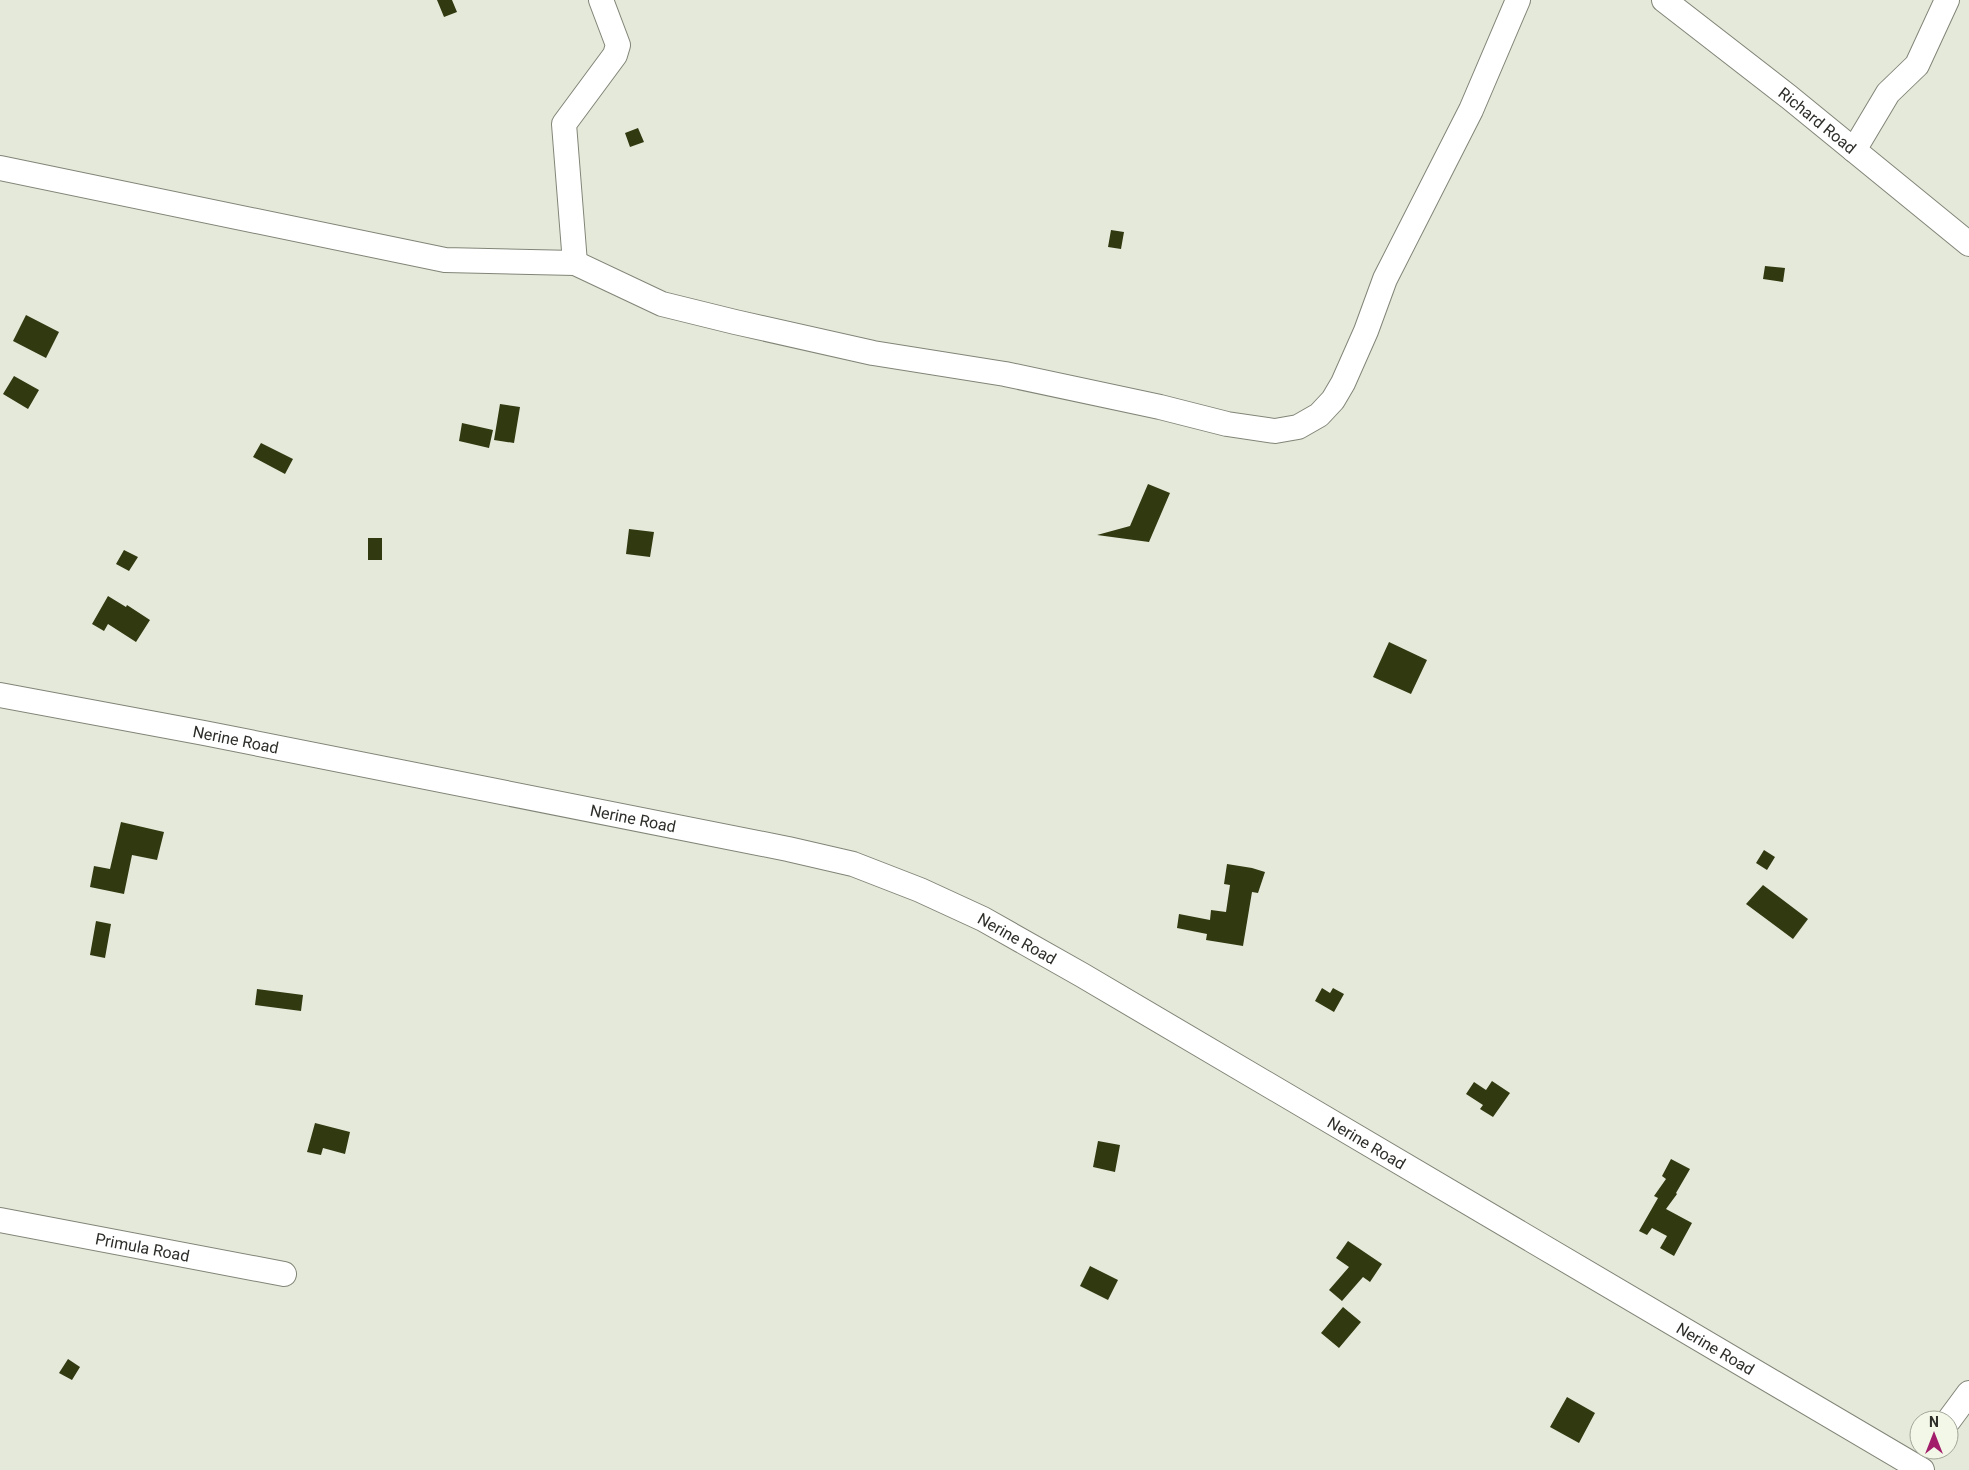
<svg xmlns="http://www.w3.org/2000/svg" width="1969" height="1470" viewBox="0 0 1969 1470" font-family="Roboto,sans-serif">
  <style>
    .building { fill: #313910 }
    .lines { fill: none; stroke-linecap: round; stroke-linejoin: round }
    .minor-casing { stroke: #818577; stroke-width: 26 }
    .minor { stroke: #fff; stroke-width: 24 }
    .labels { text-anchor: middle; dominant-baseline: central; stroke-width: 5; stroke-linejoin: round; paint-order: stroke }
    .street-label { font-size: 16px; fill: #2d2e29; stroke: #f2f7e7 }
  </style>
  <rect width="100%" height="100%" fill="#e5e9da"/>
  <path class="building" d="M437 0H452L457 12 444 17Z
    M638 128 644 142 630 147 625 133Z
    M1111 230 1124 232 1121 249 1108 247Z
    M1765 266 1785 268 1783 282 1763 279Z
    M26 315 59 332 46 358 13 341Z
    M14 376 39 390 28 409 3 394Z
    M500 404 520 407 514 443 494 440Z
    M462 423 493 430 489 448 459 441Z
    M261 443 293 459 285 474 253 457Z
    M1148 484 1170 493 1149 542 1097 535 1130 526Z
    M629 529 654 532 650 557 626 554Z
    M368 538H382V560H368Z
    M124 550 138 557 129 571 116 564Z
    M108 596 126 607 127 605 150 620 136 642 108 624 104 631 92 624Z
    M1389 642 1427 660 1411 694 1373 677Z
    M121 822 164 832 157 860 132 855 124 894 90 887 94 866 110 869Z
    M1764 850 1775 857 1767 870 1756 863Z
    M1227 864 1252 868 1265 872 1258 893 1252 892 1243 946 1206 940 1207 934 1177 928 1179 914 1210 920 1211 910 1226 912 1230 885 1224 884Z
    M1763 885 1808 919 1793 939 1746 904Z
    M96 921 111 924 105 958 90 955Z
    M1322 988 1330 993 1333 988 1344 994 1334 1012 1315 1001Z
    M257 989 303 995 301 1011 255 1005Z
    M1492 1081 1510 1093 1493 1117 1480 1109 1483 1105 1466 1094 1474 1082 1486 1090Z
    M315 1123 350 1132 345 1154 323 1148 321 1155 307 1152Z
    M1098 1141 1120 1145 1115 1172 1093 1167Z
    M1671 1159 1690 1169 1676 1193 1677 1194 1666 1209 1692 1223 1674 1256 1660 1248 1667 1236 1652 1228 1647 1235 1639 1231 1658 1198 1654 1196 1666 1179 1662 1176Z
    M1348 1241 1382 1264 1370 1282 1363 1277 1342 1301 1329 1290 1349 1267 1336 1258Z
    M1090 1266 1118 1280 1108 1300 1080 1286Z
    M1343 1307 1361 1322 1339 1348 1321 1333Z
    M68 1359 80 1367 72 1380 59 1373Z
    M1567 1397 1595 1413 1579 1443 1550 1427Z"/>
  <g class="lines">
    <g class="minor-casing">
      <g id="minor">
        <path id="s1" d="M1664 0 1789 97 1969 244"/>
        <path d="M1854 150 1888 93 1917 65 1947 0"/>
        <path d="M0 168 445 260 575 263 662 304 735 322 873 353 1005 374 1160 407 1227 424 1275 431 1298 427 1319 415 1333 400 1343 383 1366 331 1385 279 1471 110 1518 0"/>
        <path d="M575 263 564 124 615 55 618 45 601 0"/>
        <path id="s2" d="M0 695 204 733 788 849 853 864 920 890 983 919 1082 975 1922 1470"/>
        <path id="s3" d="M0 1220 284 1274"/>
        <path d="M1949 1420 1969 1393"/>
      </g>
    </g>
    <use href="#minor" class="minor"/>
  </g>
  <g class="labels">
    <g class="street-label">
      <text stroke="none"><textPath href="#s1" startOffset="195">Richard Road</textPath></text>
      <text stroke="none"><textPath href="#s2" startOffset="240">Nerine Road</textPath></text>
      <text stroke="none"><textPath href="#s2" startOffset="645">Nerine Road</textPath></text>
      <text stroke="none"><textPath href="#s2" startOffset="1050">Nerine Road</textPath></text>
      <text stroke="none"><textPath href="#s2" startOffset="1455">Nerine Road</textPath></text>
      <text stroke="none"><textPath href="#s3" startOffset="145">Primula Road</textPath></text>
      <text stroke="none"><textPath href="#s2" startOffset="1860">Nerine Road</textPath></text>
    </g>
  </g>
  <g transform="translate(1934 1435)"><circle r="24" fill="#f2f7e7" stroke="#a3a79b"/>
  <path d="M0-4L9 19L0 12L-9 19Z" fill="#a21d6a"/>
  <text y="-8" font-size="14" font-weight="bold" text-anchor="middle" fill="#2d2e29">N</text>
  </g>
</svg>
